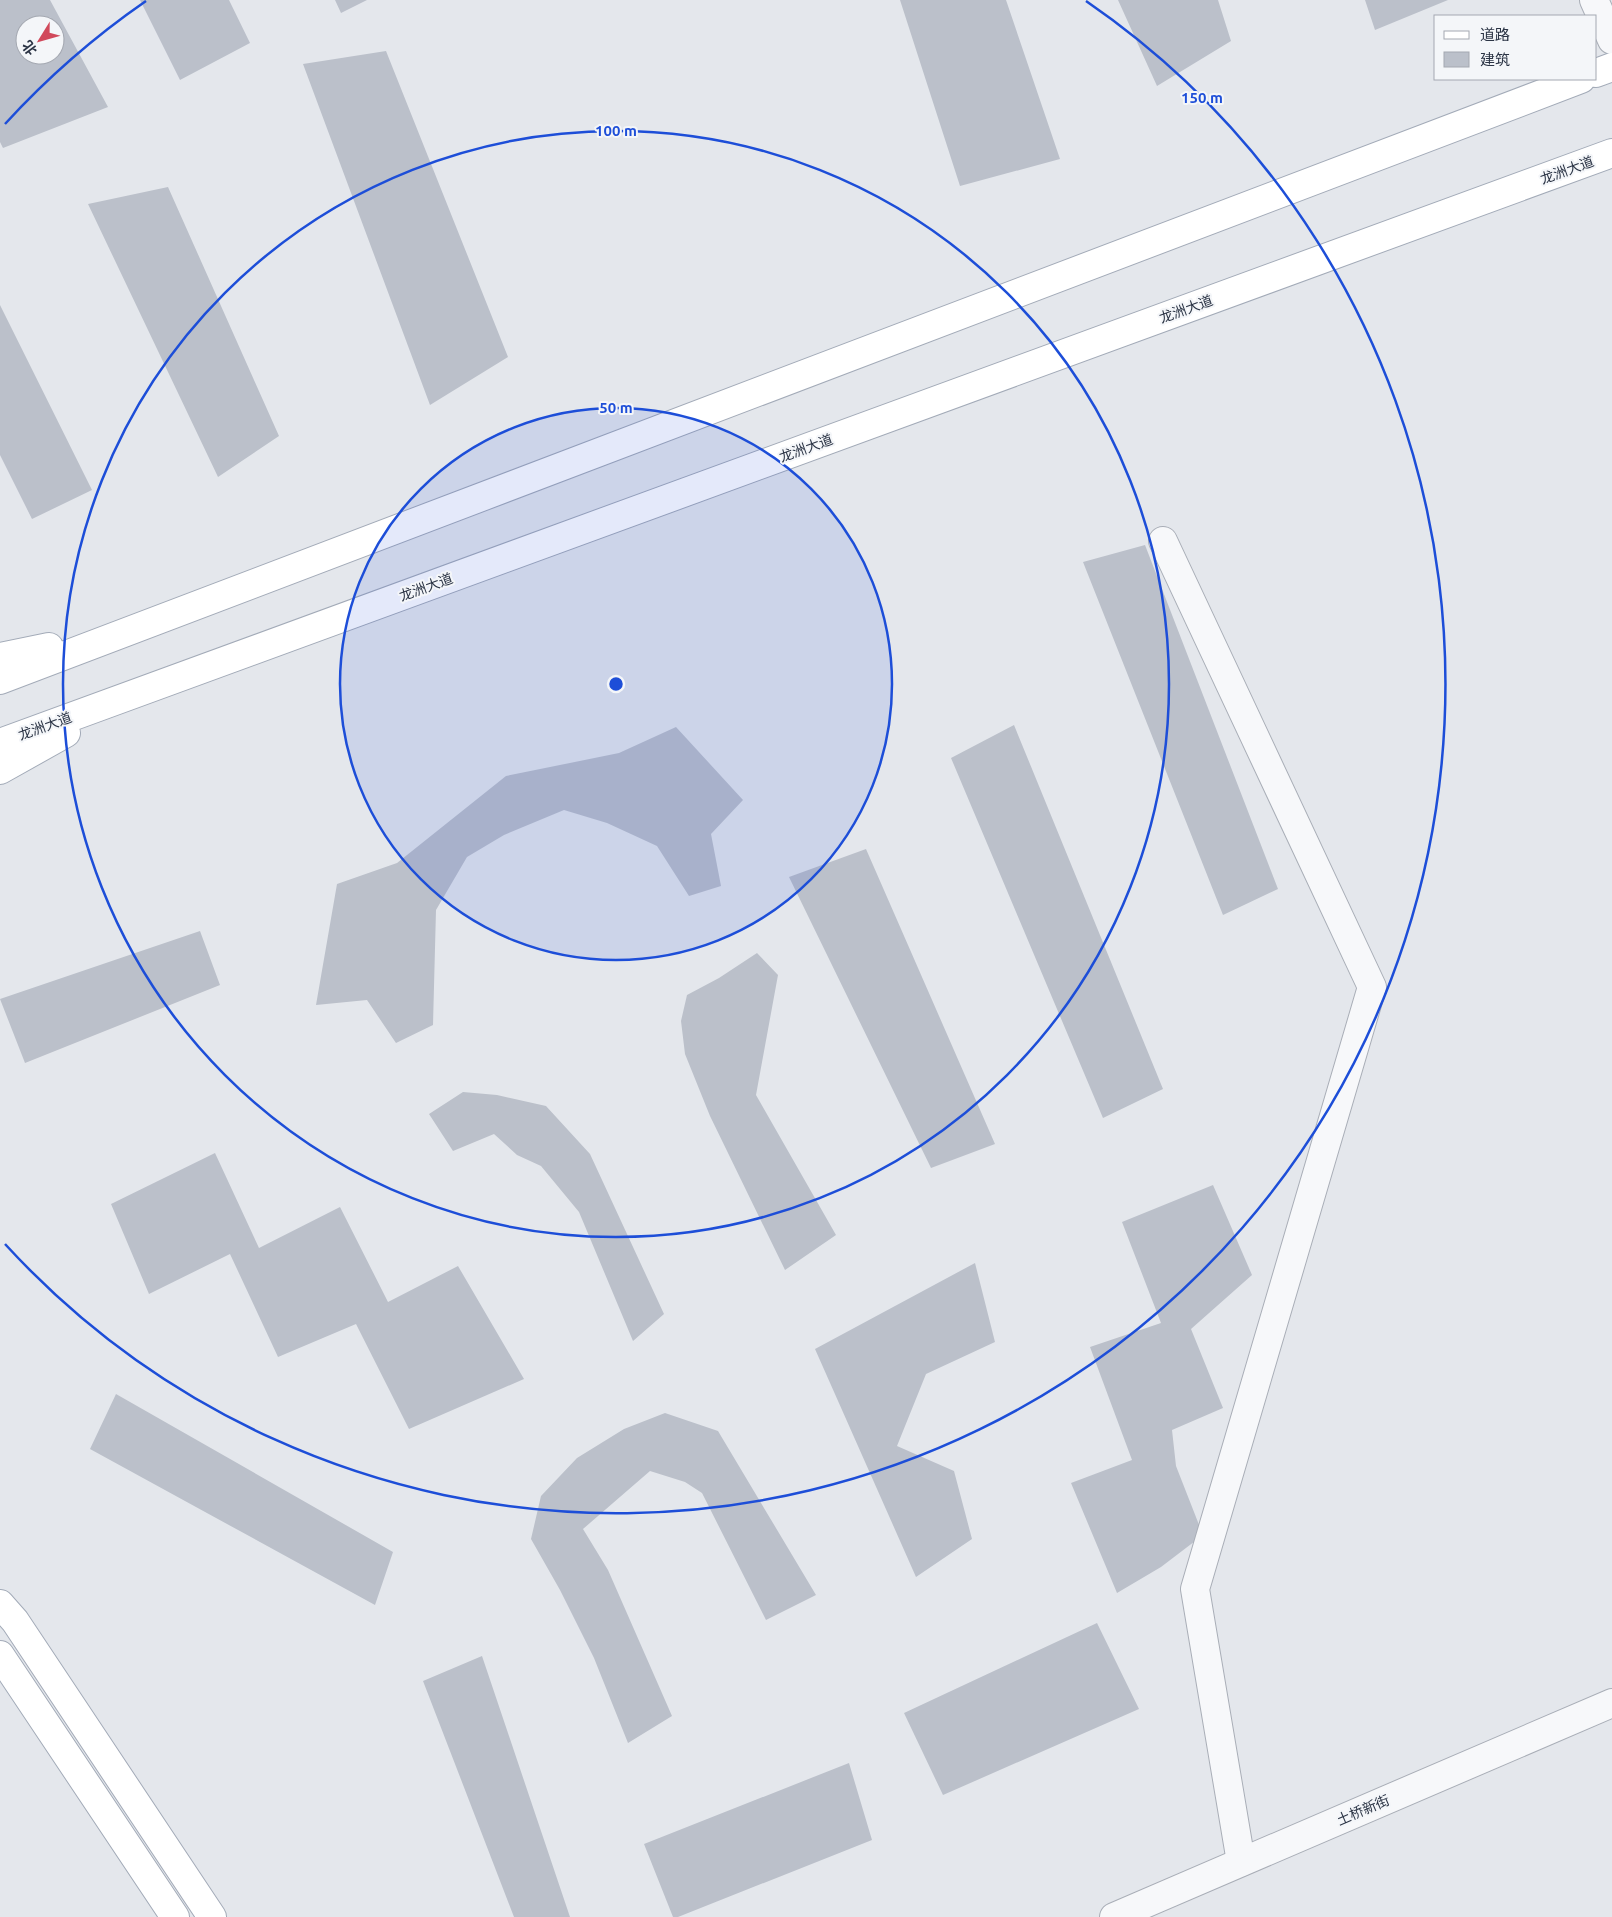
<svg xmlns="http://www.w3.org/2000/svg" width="1612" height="1917" viewBox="0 0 1612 1917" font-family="Ubuntu,'Noto Sans SC',sans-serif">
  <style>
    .building { fill: #bbc0ca; fill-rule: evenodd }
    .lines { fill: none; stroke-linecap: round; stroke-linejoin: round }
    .minor-casing { stroke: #a9aeb7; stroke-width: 30 }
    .tertiary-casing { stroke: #a9aeb7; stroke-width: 30 }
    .primary-casing { stroke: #a3abb8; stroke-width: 30 }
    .minor { stroke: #f7f8fa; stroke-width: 28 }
    .tertiary { stroke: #f7f8fa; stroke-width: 28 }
    .primary { stroke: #fff; stroke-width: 28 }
    .ring { fill: none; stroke: #1d4ed8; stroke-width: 2.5 }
    .labels { text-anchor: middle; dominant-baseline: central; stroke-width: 4; stroke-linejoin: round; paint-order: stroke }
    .street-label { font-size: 14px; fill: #2b3445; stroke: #f4f6f9 }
    .centre { fill: #1d4ed8; stroke: #f4f6f9; stroke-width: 2.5 }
    .ring-label { font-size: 15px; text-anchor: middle; font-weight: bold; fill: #1d4ed8; stroke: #f4f6f9; stroke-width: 4; stroke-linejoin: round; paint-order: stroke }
  </style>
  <rect width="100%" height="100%" fill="#e4e7ec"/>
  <path class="building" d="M0 0H50L108 107 3 148 0 142ZM25 25H55V55H25Z
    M140 0H229L250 43 180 80Z
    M335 0H367L341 13Z
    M900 0H1006L1060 159 960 186Z
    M1118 0H1218L1231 41 1157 86Z
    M1365 0H1448L1375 30Z
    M386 51 508 357 430 405 303 64Z
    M168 187 279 436 218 477 88 204Z
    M0 305 92 490 32 519 0 455Z
    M1145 545 1278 889 1223 915 1083 562Z
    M1014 725 1163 1089 1103 1118 951 758Z
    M676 727 743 800 711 834 721 886 689 896 657 846 607 823 564 810 504 835 467 857 436 910 433 1025 396 1043 367 1000 316 1005 337 884 397 863 506 776 619 753Z
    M866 849 995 1144 931 1168 789 877Z
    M200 931 220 985 25 1063 0 999Z
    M757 953 778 975 756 1095 836 1235 785 1270 710 1116 685 1054 681 1021 687 995 719 978Z
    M463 1092 497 1095 546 1106 590 1154 664 1314 633 1341 579 1212 541 1166 517 1155 494 1134 453 1151 429 1114Z
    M215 1153 259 1248 340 1207 388 1302 458 1266 524 1379 409 1429 356 1324 278 1357 230 1254 149 1294 111 1204Z
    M1213 1185 1252 1275 1191 1329 1223 1408 1172 1430 1176 1466 1203 1535 1161 1567 1117 1593 1071 1483 1132 1460 1090 1347 1161 1323 1122 1222Z
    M975 1263 995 1342 926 1374 897 1446 954 1471 972 1539 916 1577 815 1349Z
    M116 1394 393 1552 375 1605 90 1449Z
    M665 1413 718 1431 816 1595 766 1620 702 1493 685 1482 650 1471 583 1529 608 1570 672 1716 628 1743 594 1658 560 1590 531 1539 541 1496 577 1458 624 1429Z
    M1097 1623 1139 1709 943 1795 904 1713Z
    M482 1656 570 1917H514L423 1681Z
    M849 1763 872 1840 678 1917H673L644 1844Z"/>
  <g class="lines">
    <g class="minor-casing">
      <path id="minor" d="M1163 541 1372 987 1195 1589 1241 1862"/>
    </g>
    <g class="tertiary-casing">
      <path id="tertiary" d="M1594 0 1612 40
        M1114 1917 1612 1703"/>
    </g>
    <g class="primary-casing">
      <path id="primary" d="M1596 73 1612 67
        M0 657 49 647
        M0 680 1581 79
        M0 743 1612 153
        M0 770 66 733
        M0 1604 15 1621 212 1917
        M0 1655 175 1917"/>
    </g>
    <use href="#minor" class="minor"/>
    <use href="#tertiary" class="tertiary"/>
    <use href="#primary" class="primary"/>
  </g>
  <circle cx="616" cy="684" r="276" fill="#1d4ed8" fill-opacity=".12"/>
  <g class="ring">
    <circle cx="616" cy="684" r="276"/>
    <circle cx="616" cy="684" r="553"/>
    <path d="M5 124A829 829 0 0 1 146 1M1086 1A829 829 0 1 1 5 1244"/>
  </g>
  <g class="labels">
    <g class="street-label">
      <text transform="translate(1567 170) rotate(-20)">龙洲大道</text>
      <text transform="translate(1186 309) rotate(-20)">龙洲大道</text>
      <text transform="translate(806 448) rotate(-20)">龙洲大道</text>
      <text transform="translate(426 587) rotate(-20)">龙洲大道</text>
      <text transform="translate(45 726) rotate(-20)">龙洲大道</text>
      <text transform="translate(1363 1810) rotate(-23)">土桥新街</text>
    </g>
  </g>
  <circle cx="616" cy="684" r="8" class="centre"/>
  <g class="ring-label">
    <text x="1202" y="103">150 m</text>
    <text x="616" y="136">100 m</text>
    <text x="616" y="413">50 m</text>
  </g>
  <rect x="1434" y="15" width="162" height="65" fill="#f4f6f9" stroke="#a4a8b1"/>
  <rect x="1444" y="31" width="25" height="8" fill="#ffffff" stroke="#a4a8b1"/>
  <text x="1480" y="40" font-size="15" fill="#2b3445">道路</text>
  <rect x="1444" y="52" width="25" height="15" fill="#bbc0ca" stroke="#a4a8b1"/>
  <text x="1480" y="65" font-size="15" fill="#2b3445">建筑</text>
  <g transform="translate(40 40) rotate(233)"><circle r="24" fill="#f4f6f9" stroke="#a4a8b1"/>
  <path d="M0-4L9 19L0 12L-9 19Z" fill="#d1495b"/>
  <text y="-8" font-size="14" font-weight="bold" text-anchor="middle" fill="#2b3445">北</text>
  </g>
</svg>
